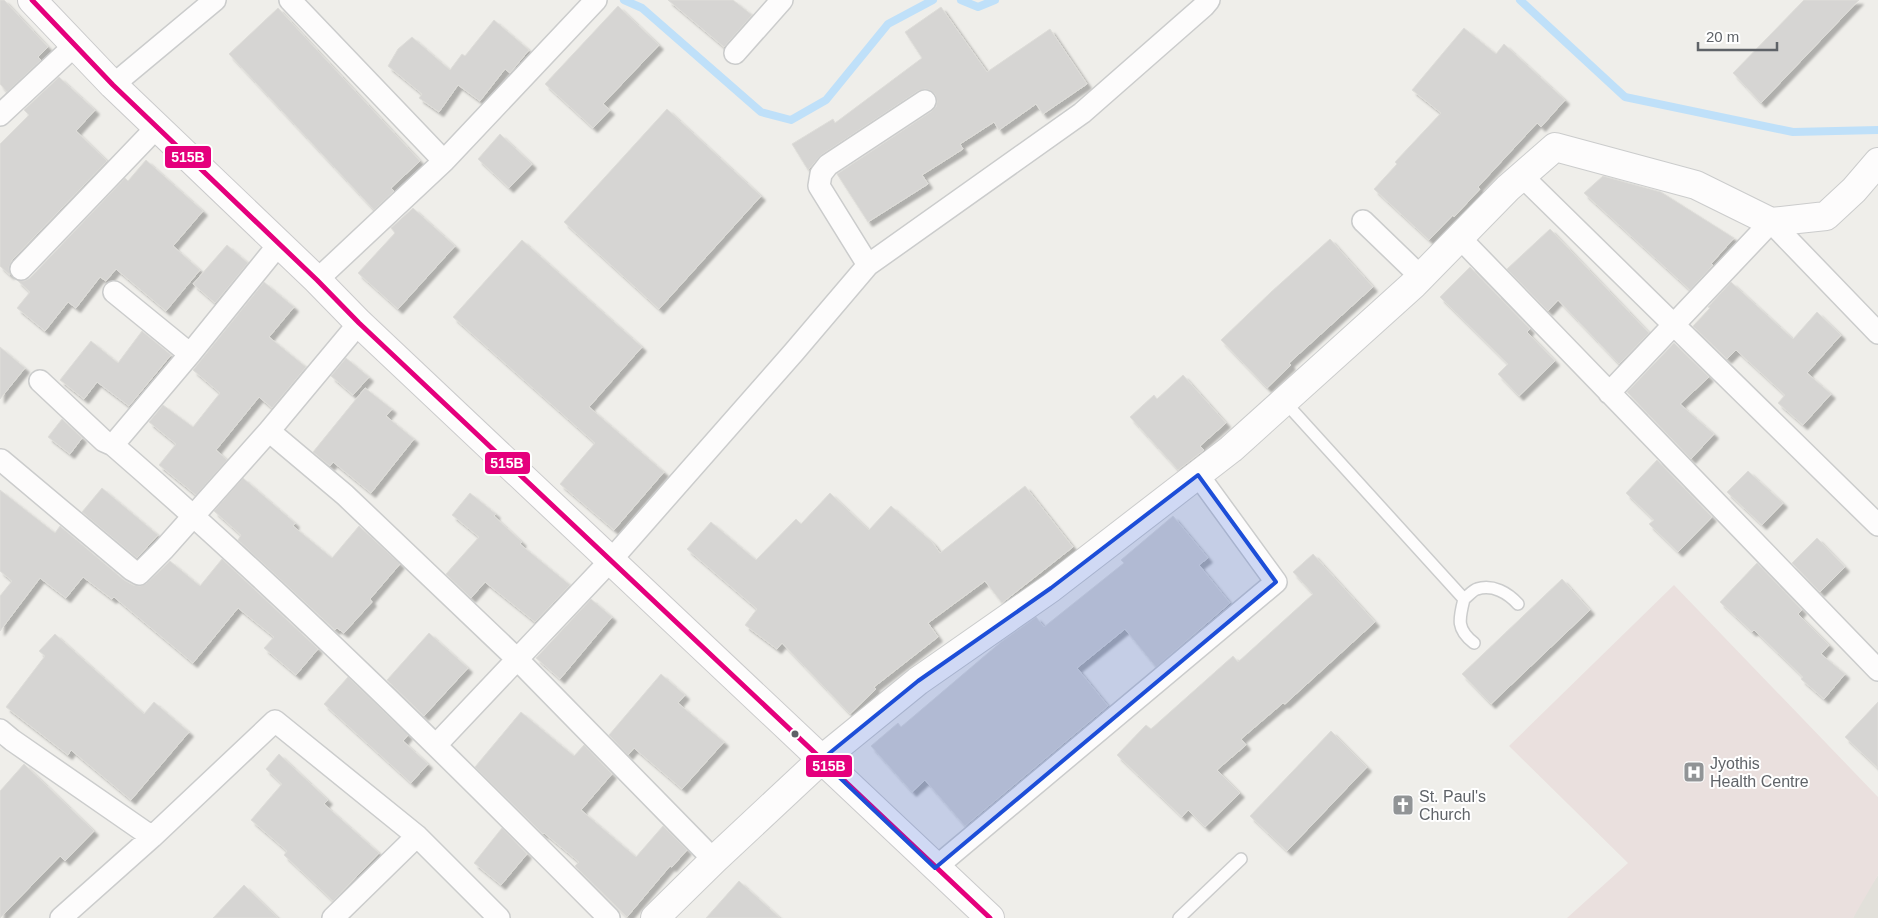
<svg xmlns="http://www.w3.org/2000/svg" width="1878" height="918" viewBox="0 0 1878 918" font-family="Helvetica,sans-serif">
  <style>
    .education { fill: #e2e0da }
    .medical { fill: #eae0de }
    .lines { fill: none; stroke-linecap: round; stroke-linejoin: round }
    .stream { stroke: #bfe0f9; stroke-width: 8 }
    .building { fill: #d6d5d3; stroke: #deddd9; filter: url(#shadow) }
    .service-casing { stroke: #cbcccc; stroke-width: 14 }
    .minor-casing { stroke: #cbcccc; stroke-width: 24 }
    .tertiary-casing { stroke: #cbcccc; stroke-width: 30 }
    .secondary-casing { stroke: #cacacb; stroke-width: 30 }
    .service { stroke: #fdfcfc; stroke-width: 11 }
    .minor { stroke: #fdfcfc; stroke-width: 21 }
    .tertiary { stroke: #fdfcfc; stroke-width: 28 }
    .secondary { stroke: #fdfcfc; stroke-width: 28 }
    .bus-1-casing { stroke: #fff; stroke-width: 9 }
    .bus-1 { stroke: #e5007d; stroke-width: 5 }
    .marked { fill: #1d4ed8; fill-opacity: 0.2; stroke: #1d4ed8; stroke-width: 4; stroke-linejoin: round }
    .bus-dot { fill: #5f6368; stroke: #fff; stroke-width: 2 }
    .labels { text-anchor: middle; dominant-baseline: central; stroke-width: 4; stroke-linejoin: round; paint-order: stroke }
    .poi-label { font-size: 16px; fill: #5f6368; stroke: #fff; text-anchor: start }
    .line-badge { stroke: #fff; stroke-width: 2 }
    .badge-label { font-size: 14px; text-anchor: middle; font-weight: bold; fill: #fff }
  </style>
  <defs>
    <filter id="shadow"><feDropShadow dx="4.5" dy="4.5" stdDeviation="1" flood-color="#0004"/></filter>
  </defs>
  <rect width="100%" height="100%" fill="#efeeea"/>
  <path class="education" d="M1878 875V918H1853L1861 901Z"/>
  <path class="medical" d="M1674 585 1878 797V875L1853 918H1567L1628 863 1509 746Z"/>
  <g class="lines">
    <path class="stream" d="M624 0 642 8 761 112 791 120 826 100 888 24 933 0
      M961 0 978 7 995 0
      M1520 0 1625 97 1793 132 1878 130"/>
  </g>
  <path class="building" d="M0 0H4L48 47 38 57 41 60 7 92 0 84Z
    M668 0H733L752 15 724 47Z
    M1804 0H1859L1761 103 1733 73Z
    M618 6 659 45 603 104 610 110 593 128 545 84Z
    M941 7 987 72 1050 29 1087 84 1043 114 1036 104 999 130 994 122 960 144 963 149 922 175 928 184 868 222 837 174 932 111 936 107 937 101 935 94 930 90 925 89 918 91 821 155 808 170 792 144 833 119 835 123 922 58 905 32Z
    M278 8 420 161 391 188 394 191 374 210 229 54Z
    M494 20 529 50 510 73 505 69 480 101 458 85 439 112 419 98 422 94 388 66 398 49 412 37 450 70 462 54 465 56Z
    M1464 28 1496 54 1504 44 1565 100 1541 127 1537 123 1478 187 1480 189 1454 217 1453 215 1429 240 1374 189 1397 164 1395 162 1441 113 1412 90Z
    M59 77 95 110 76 131 107 161 12 260 9 267 10 275 0 266V144L29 115 24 110Z
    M667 109 761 196 659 309 564 222Z
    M500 134 532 164 509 188 478 159Z
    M146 160 203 211 173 246 200 270 166 311 116 269 106 281 100 277 76 308 68 302 45 331 17 308 30 292 17 280 24 281 30 278 125 178 128 181Z
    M1603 176 1661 192 1734 238 1711 264 1713 265 1690 290 1584 193Z
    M413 208 455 246 398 309 358 273 395 233 391 228Z
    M1550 229 1649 333 1619 364 1558 300 1548 311 1507 269Z
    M1330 239 1373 287 1289 363 1291 365 1267 388 1221 340 1271 292Z
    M522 240 642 347 589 407 664 472 614 530 560 484 595 443 453 317Z
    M227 245 248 263 215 303 193 284Z
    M1470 267 1530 329 1527 332 1555 361 1519 396 1498 374 1508 364 1440 297Z
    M264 282 294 307 269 337 306 367 272 408 259 397 216 450 227 460 196 495 159 465 176 444 149 422 163 405 193 427 220 393 193 370Z
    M1731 282 1793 339 1817 312 1841 335 1807 373 1831 394 1803 425 1778 403 1785 395 1736 350 1727 359 1693 326 1710 308 1708 307Z
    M142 331 171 355 129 406 97 382 84 399 60 380 91 341 118 363Z
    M1674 343 1709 377 1680 404 1714 434 1691 459 1627 392Z
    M0 347 25 368 0 399Z
    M346 358 369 377 353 395 331 376Z
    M1183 375 1226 423 1200 446 1204 450 1178 470 1130 417 1154 395 1157 399Z
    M365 388 392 409 386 416 414 439 371 493 333 462 330 466 313 452Z
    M62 419 82 438 70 454 48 437Z
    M1657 460 1712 517 1678 552 1649 524 1654 520 1626 493Z
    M1748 471 1783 503 1762 525 1727 492Z
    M243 478 295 523 293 526 332 558 359 526 400 564 370 599 372 602 344 633 337 628 335 630 238 540 241 535 214 511Z
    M1025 486 1073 547 1002 603 985 581 928 623 938 637 874 687 876 689 850 714 782 643 777 649 745 625 757 609 687 549 711 522 756 560 796 519 801 524 830 493 869 530 891 506 932 542 940 553Z
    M102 488 158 535 137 558 82 512Z
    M0 490 55 533 60 526 124 580 133 585 140 586 147 583 170 561 200 586 222 559 318 649 296 675 264 648 274 637 238 608 193 663 114 597 112 599 83 577 66 598 40 578 0 631V596L12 581 0 571Z
    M470 493 496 514 494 516 522 542 520 544 570 585 535 622 485 582 471 598 446 574 479 537 452 515Z
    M1173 516 1208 558 1199 565 1230 603 1156 667 1125 629 1077 668 1108 706 965 826 925 780 912 792 871 746 898 723 901 727 1001 642 1036 617 1044 627 1124 563 1121 560Z
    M1817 538 1845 567 1820 592 1792 563Z
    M1313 554 1375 622 1285 704 1283 703 1241 739 1246 745 1217 770 1240 793 1205 827 1188 810 1182 817 1117 755 1146 725 1151 729 1233 656 1238 662 1313 594 1293 572Z
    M1757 563 1802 610 1798 614 1829 645 1821 654 1845 674 1824 699 1801 679 1803 677 1754 630 1752 632 1720 602Z
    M1562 579 1590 610 1491 704 1462 674Z
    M591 599 612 617 560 679 536 658Z
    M429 633 468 668 424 716 387 680Z
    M55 634 144 714 154 702 189 732 131 800 71 750 68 755 6 707 45 656 39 651Z
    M661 674 685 695 678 703 724 742 682 789 634 748 628 755 609 735Z
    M348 677 408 735 403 741 428 764 411 783 324 704Z
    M1878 702V768L1845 737Z
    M521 712 574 756 584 745 612 774 581 810 636 857 663 826 687 850 672 867 670 866 627 917 575 866 579 862 544 833 543 834 475 767Z
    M1331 731 1367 767 1287 851 1250 816Z
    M279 754 328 800 324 804 379 853 333 901 284 855 287 851 251 820 282 784 266 769Z
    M24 764 94 831 65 861 60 856 0 918V791Z
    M502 828 527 854 501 885 474 863Z
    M739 881 780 918H706Z
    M244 885 278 918H213Z"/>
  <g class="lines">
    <g class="service-casing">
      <path id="service" d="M1284 401 1464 599C1468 596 1473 590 1477 589 1493 584 1508 593 1518 604
        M1464 599C1459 619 1456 629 1474 643
        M1179 918 1241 859"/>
    </g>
    <g class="minor-casing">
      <path id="minor" d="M290 0 444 161
        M735 53 782 0
        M113 85 215 0
        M0 115 74 46
        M1522 176 1878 525
        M1363 221 1421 277
        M1460 238 1878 670
        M279 244 190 354 113 445C286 595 448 756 609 918
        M868 265 1082 113 1204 6 1209 0
        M21 269 157 127
        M317 280 444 161 596 0
        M114 292 190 354
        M40 381 104 441 113 445
        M1609 393 1771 222 1878 333
        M269 431 345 495 517 659 714 860
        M1 460 132 570 139 574 164 549 269 431 359 323
        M0 730 12 740 152 837
        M436 745 611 560 794 352 868 265 819 186 821 174 828 165 925 101
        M935 868 1276 582 1198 475
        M61 918 152 837 275 721 417 836 499 918
        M333 918 417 836"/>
    </g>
    <g class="tertiary-casing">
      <path id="tertiary" d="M655 918 714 860 821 760 918 681 1051 588 1231 449 1414 284 1508 188 1555 147 1696 185 1771 222 1826 216 1854 190 1878 162"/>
    </g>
    <g class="secondary-casing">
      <path id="secondary" d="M32 0 113 85 317 280 359 323 990 918"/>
    </g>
    <use href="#service" class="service"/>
    <use href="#minor" class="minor"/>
    <use href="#tertiary" class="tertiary"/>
    <use href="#secondary" class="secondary"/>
    <g class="bus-1-casing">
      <path id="bus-1" d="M32 0 113 85 317 280 359 323 990 918"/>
    </g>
    <use href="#bus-1" class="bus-1"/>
  </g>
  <path class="marked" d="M1198 475 1276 582 935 868 821 760 918 681 1051 588Z"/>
  <defs>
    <g id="hospital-square" transform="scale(1.125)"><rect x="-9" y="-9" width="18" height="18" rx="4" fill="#919496" stroke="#fff"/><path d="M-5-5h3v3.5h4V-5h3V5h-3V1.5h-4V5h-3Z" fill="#fff"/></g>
    <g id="church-square" transform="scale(1.125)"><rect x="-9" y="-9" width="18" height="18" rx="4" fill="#919496" stroke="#fff"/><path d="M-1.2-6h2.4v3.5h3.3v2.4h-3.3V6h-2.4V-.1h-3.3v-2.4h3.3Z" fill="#fff"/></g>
  </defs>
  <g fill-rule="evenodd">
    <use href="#hospital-square" x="1694" y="772"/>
    <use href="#church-square" x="1403" y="805"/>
  </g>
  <circle class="bus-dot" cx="795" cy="734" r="4.5"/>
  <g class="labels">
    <g class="poi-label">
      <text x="1710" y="763">Jyothis<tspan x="1710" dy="18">Health Centre</tspan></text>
      <text x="1419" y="796">St. Paul's<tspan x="1419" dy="18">Church</tspan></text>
    </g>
  </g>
  <g class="line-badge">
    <rect x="164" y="145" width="48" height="24" rx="5" fill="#e5007d"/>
    <rect x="484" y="451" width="47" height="24" rx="5" fill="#e5007d"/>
    <rect x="805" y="754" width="48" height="24" rx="5" fill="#e5007d"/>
  </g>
  <g class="badge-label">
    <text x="188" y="162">515B</text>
    <text x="507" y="468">515B</text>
    <text x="829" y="771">515B</text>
  </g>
  <path d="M1698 42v8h79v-8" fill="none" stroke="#5f6368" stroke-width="2.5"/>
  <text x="1706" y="42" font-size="15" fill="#5f6368" stroke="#ffffff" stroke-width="4" paint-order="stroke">20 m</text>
</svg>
